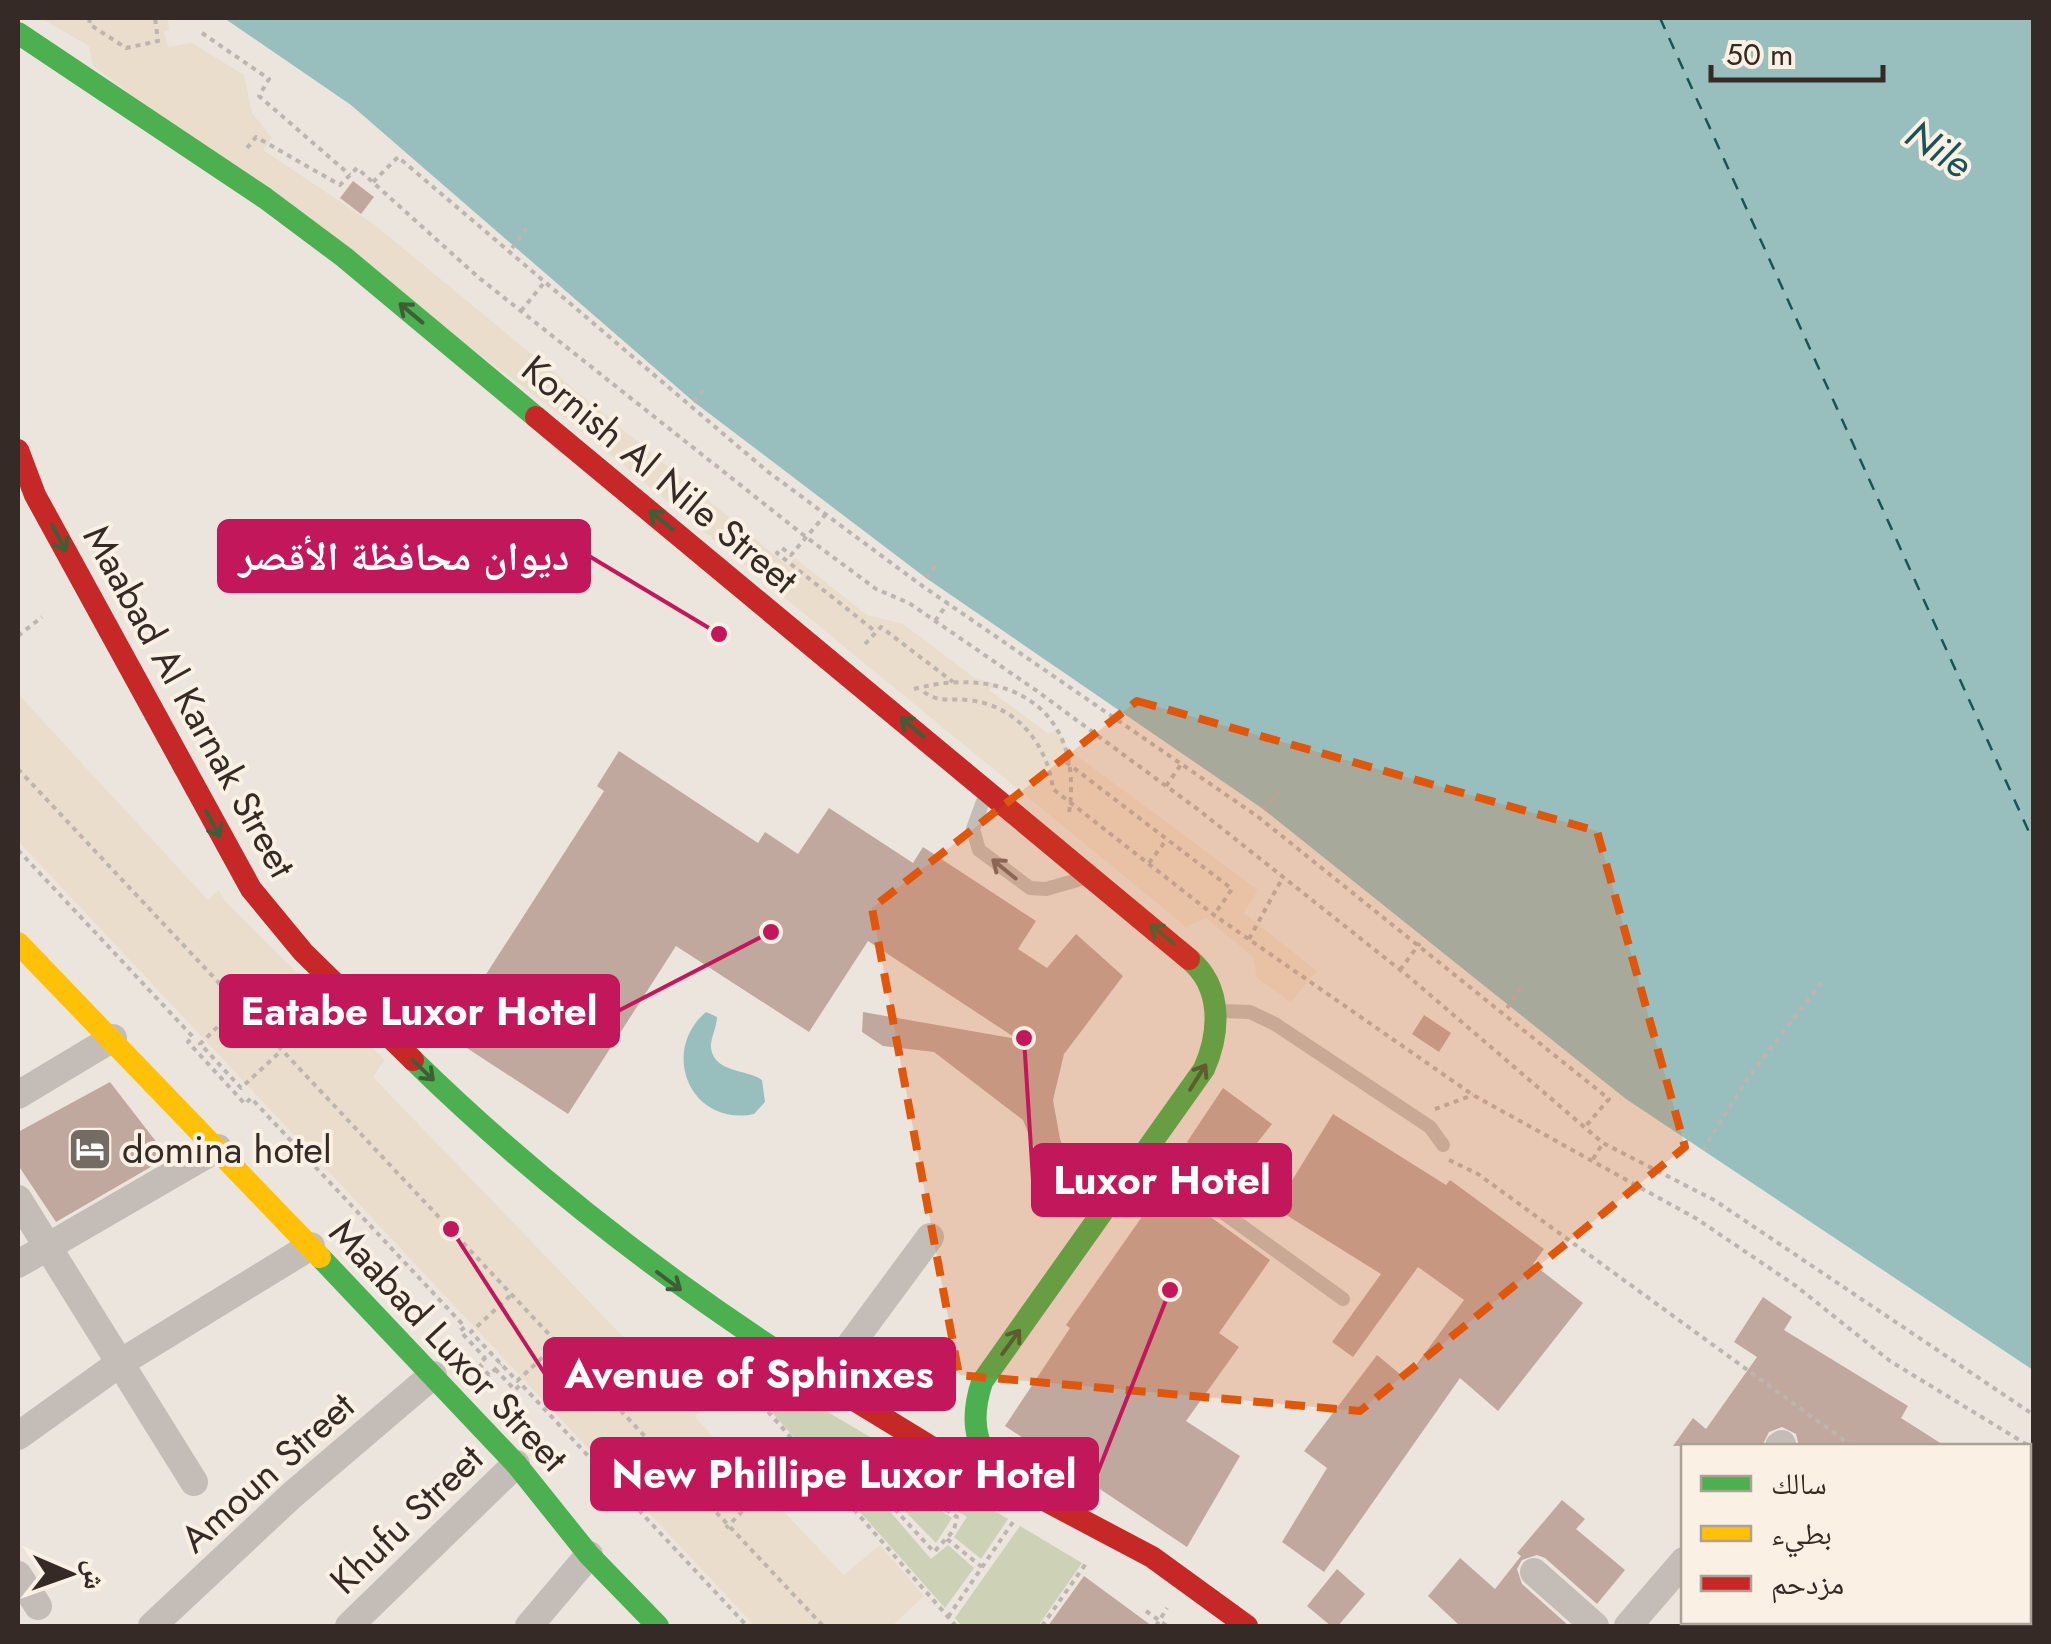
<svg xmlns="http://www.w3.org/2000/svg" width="2051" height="1644" viewBox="0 0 2051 1644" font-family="Jost,'Noto Naskh Arabic',sans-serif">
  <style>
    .green { fill: #cdd1b6 }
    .plaza { fill: #ebddcb }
    .water { fill: #99bebe }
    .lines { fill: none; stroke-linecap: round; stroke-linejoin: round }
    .ferry { stroke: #1a5357; stroke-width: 2.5; stroke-dasharray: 12 10; stroke-linecap: butt }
    .building { fill: #c1a89e }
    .path { stroke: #bdb5af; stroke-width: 4; stroke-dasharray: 5 5; stroke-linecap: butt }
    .lane { stroke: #c4bdb7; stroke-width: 14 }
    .street { stroke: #c4bdb7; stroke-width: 28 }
    .fast { stroke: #4caf50; stroke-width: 22 }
    .slow { stroke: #ffc107; stroke-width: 22 }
    .jam { stroke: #c62828; stroke-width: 22 }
    .oneway { stroke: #3e5f36 }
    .oneway2 { stroke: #756c67 }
    .marked { fill: #df570d; fill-opacity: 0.2; stroke: #df570d; stroke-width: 8; stroke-dasharray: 20 12; stroke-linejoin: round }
    .labels { text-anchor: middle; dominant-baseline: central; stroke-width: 8; stroke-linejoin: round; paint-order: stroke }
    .street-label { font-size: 38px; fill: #352a25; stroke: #faf0e3 }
    .poi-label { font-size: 38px; fill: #352a25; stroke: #faf0e3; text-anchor: start }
    .water-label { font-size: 40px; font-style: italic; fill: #1a5357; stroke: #faf0e3 }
    .leader { fill: none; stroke: #c2185b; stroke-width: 4 }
    .callout-dot { fill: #c2185b; stroke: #faf0e3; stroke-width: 4 }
    .callout { fill: #c2185b; stroke: #c2185b; stroke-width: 4 }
    .callout-label { font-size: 40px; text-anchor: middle; font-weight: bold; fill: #fff }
  </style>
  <rect width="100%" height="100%" fill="#ece5dd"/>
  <path class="green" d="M727 1353 894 1451 885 1463 888 1470 874 1493 931 1559 948 1545 974 1568 945 1608 722 1356Z
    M899 1454 1008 1519 981 1559 954 1537 967 1517 896 1472 891 1464Z
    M898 1482 952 1518 936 1543 889 1495 890 1483Z
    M1020 1526 1082 1563 1038 1626H962L955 1618Z"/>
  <path class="plaza" d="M41 18H168L169 30 164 32 168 47 192 43 244 75 252 113 272 138 263 150 375 225 788 566 795 558 867 615 903 624 976 679 991 682 994 687 989 690 1049 734 1057 729 1069 750 1258 890 1244 913 1317 971 1291 1002 1257 978 1253 957 1206 918 1186 927 574 425 93 66 89 46Z
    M18 694 208 900 219 890 225 901 385 1060 373 1077 631 1345 637 1341 702 1408 695 1417 728 1453 734 1447 770 1488 766 1493 844 1575 880 1545 924 1596 892 1626H755L18 841Z"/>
  <path class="water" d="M224 18H2033V1370L1626 1099 1263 809 926 578 694 402 351 105Z
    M706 1012 717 1017C717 1027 710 1039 711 1048 714 1073 747 1069 762 1080L765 1102 754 1114C691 1127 659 1052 706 1012Z"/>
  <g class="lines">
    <path class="ferry" d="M1660 18 2034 843"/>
  </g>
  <path class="building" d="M353 181 374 197 361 214 340 198Z
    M619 751 758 843 765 832 798 854 829 808 913 863 923 847 1036 921 1018 949 1047 968 1076 934 1123 976 1064 1054 1053 1100 1060 1139 1075 1180 1049 1185 1023 1120 934 1052 883 1046 862 1032 863 1012 1017 1039 868 941 809 1032 676 946 568 1114 447 1035 604 791 597 786Z
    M1424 1015 1451 1033 1439 1052 1412 1034Z
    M110 1082 168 1157 56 1222 18 1165V1132Z
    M1223 1088 1272 1124 1231 1176 1187 1142Z
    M1333 1114 1446 1185 1450 1180 1544 1249 1533 1264 1583 1303 1498 1411 1460 1378 1324 1572 1282 1542 1327 1468 1304 1451 1377 1355 1406 1379 1464 1300 1418 1267 1353 1357 1332 1342 1381 1274 1275 1208Z
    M1165 1184 1270 1260 1219 1333 1239 1347 1186 1421 1240 1456 1187 1547 1005 1426 1070 1328 1066 1325Z
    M1763 1297 1792 1317 1784 1330 1908 1406 1901 1418 1945 1446H1799L1796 1434 1782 1427 1769 1432 1762 1446H1673L1693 1418 1706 1429 1757 1357 1734 1342Z
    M1562 1500 1585 1519 1576 1529 1625 1570 1597 1604 1545 1558 1537 1555 1522 1560 1517 1569 1522 1584 1569 1626H1460L1428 1596 1460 1558 1495 1589 1521 1556 1517 1553Z
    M1337 1569 1365 1594 1338 1626H1331L1307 1606Z
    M1084 1576 1152 1626H1048Z"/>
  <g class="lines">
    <path class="path" d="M90 18 89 24 126 48 158 41 155 18
      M202 33 269 79 259 96 350 175
      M247 148 256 137 340 185 357 168 478 277 806 537 876 589 909 603 1037 691 1200 811 1409 977 1603 1143 1714 1200 2034 1415
      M373 182 398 157 767 471 921 585 1257 816 1609 1099 1585 1127
      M512 248 528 227
      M521 311 543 284
      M694 402 704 389
      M826 514 791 555 782 548 777 553 876 632
      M926 578 938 563
      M935 621 948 603
      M18 636 42 617
      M865 644 881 627 953 682
      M914 689C1007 664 1085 708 1069 813
      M924 692C938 703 951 698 968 700 1016 705 1047 743 1053 789L1214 915 1473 1095 1697 1219 1796 1286 1890 1361 2034 1449
      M1066 762 1232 889 1214 915
      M18 769 823 1626
      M1166 786 1182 763
      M1263 809 1279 793
      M18 850 193 1037 188 1042 245 1104 251 1098 465 1327 460 1331 485 1358
      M1149 863 1167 839
      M1249 939 1283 877
      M1400 970 1420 943
      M239 1006 200 1044 206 1050 241 1088 281 1051
      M1507 1008 1523 985
      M1435 1109 1473 1095
      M1703 1150 1750 1075 1822 982
      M1593 1159 1603 1143
      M1449 1160 1478 1174 1852 1446
      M510 1296 471 1332 517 1381 556 1345
      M486 1357 479 1364 489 1375 501 1364
      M722 1359 956 1626
      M495 1369 515 1390 521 1384 747 1626
      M745 1463 760 1449 771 1461 756 1475
      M896 1476 957 1517 954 1530 934 1552 881 1494 889 1478Z
      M692 1491 735 1451 766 1487 726 1528
      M947 1539 982 1567
      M2028 1568 2034 1571
      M1146 1611 1167 1626
      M948 1617 1013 1522
      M1042 1626 1087 1562
      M1156 1626 1167 1608"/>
    <path class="lane" d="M985 796 973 829 979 850 1030 888 1046 889 1081 879
      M1221 1011 1250 1012 1275 1024 1430 1127 1443 1145
      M1149 1159 1343 1299"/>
    <path class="street" d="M18 1095 113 1038
      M18 1199 194 1482
      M18 1264 218 1148
      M823 1382 930 1237
      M18 1436 120 1363 311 1246
      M1779 1446 1782 1444
      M1534 1572 1595 1626
      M18 1575 38 1606
      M152 1626 291 1496 433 1375
      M349 1626 516 1464
      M529 1626 589 1555
      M1628 1626 1684 1561"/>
    <path class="fast" d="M18 33 265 198 344 257 536 417
      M413 1060C544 1188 690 1299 846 1395
      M320 1257 516 1464 589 1555 658 1626
      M1012 1483C976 1455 968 1425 982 1382L1204 1069C1220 1033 1223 987 1189 959"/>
    <path class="slow" d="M18 943 320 1257"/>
    <path class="jam" d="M536 417 1189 959
      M18 450 35 495 251 889 303 952 413 1060
      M846 1395 959 1464 1012 1483 1152 1557 1247 1626"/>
  </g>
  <defs><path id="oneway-shaft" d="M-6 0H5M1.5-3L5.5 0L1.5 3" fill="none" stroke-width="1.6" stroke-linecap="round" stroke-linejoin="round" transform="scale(2.5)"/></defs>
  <g class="oneway">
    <use href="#oneway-shaft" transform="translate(411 313) rotate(-140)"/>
    <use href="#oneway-shaft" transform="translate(661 520) rotate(-141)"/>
    <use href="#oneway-shaft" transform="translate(59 538) rotate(62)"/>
    <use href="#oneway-shaft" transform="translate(912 727) rotate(-140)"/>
    <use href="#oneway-shaft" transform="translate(213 824) rotate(62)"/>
    <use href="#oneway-shaft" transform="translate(1162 934) rotate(-141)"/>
    <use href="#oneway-shaft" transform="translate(423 1070) rotate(44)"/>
    <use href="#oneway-shaft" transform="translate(1198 1077) rotate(-58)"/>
    <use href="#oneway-shaft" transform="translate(669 1281) rotate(37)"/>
    <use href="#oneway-shaft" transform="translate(1011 1342) rotate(-54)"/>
  </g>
  <use class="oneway2" href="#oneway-shaft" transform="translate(1004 869) rotate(-141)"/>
  <path class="marked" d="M1137 701 1597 831 1685 1147 1360 1411 959 1375 872 908Z"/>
  <defs>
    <g id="hotel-square" transform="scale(2.25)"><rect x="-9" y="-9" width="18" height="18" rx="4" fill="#756b65" stroke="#faf0e3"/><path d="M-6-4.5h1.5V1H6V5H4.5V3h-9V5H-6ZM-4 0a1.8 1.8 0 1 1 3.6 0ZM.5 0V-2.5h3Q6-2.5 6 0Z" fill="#fff"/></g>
  </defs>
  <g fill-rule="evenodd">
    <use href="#hotel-square" x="90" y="1149"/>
  </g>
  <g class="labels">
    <g class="street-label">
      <text transform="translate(660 474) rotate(40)">Kornish Al Nile Street</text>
      <text transform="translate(190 701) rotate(61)">Maabad Al Karnak Street</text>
      <text transform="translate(449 1345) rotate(47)">Maabad Luxor Street</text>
      <text transform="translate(267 1472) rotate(-42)">Amoun Street</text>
      <text transform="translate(406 1519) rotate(-44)">Khufu Street</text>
    </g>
    <g class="poi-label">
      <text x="122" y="1149">domina hotel</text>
    </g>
    <g class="water-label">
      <text transform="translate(1939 149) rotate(34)">Nile</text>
    </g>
  </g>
  <path class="leader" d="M719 634L589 556M771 932L618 1011M1024 1038L1033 1180M451 1229L545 1374M1170 1290L1097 1474"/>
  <g class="callout-dot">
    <circle cx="719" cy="634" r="10"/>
    <circle cx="771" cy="932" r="10"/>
    <circle cx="1024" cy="1038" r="10"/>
    <circle cx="451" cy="1229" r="10"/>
    <circle cx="1170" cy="1290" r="10"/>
  </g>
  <g class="callout">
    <rect x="219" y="521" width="370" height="70" rx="10"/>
    <rect x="221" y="976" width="397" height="70" rx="10"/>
    <rect x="1033" y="1145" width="257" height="70" rx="10"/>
    <rect x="545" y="1339" width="409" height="70" rx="10"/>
    <rect x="592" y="1439" width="505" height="70" rx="10"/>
  </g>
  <g class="callout-label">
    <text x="404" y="570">ديوان محافظة الأقصر</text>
    <text x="419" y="1025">Eatabe Luxor Hotel</text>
    <text x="1162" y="1194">Luxor Hotel</text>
    <text x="749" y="1388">Avenue of Sphinxes</text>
    <text x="844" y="1488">New Phillipe Luxor Hotel</text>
  </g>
  <rect width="2051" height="1644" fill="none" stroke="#352a25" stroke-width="40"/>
  <rect x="1681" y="1444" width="350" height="180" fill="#faf0e3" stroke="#aba197" stroke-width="2.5"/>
  <rect x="1701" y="1476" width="50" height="15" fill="#4caf50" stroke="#aba197" stroke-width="2.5"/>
  <text x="1771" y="1494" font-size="30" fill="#352a25">سالك</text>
  <rect x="1701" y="1526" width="50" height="15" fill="#ffc107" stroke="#aba197" stroke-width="2.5"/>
  <text x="1771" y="1544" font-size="30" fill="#352a25">بطيء</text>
  <rect x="1701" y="1576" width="50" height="15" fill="#c62828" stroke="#aba197" stroke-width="2.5"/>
  <text x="1771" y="1594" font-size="30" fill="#352a25">مزدحم</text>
  <g transform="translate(70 1574) rotate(92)" stroke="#faf0e3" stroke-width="8" paint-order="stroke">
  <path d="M0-8L18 38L0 25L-18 38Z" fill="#352a25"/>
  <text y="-15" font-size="28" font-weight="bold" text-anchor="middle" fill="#352a25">ش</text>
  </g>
  <path d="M1711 65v15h172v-15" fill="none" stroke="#352a25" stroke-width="5"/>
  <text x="1726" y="65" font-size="30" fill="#352a25" stroke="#faf0e3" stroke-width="8" paint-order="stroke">50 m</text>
</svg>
